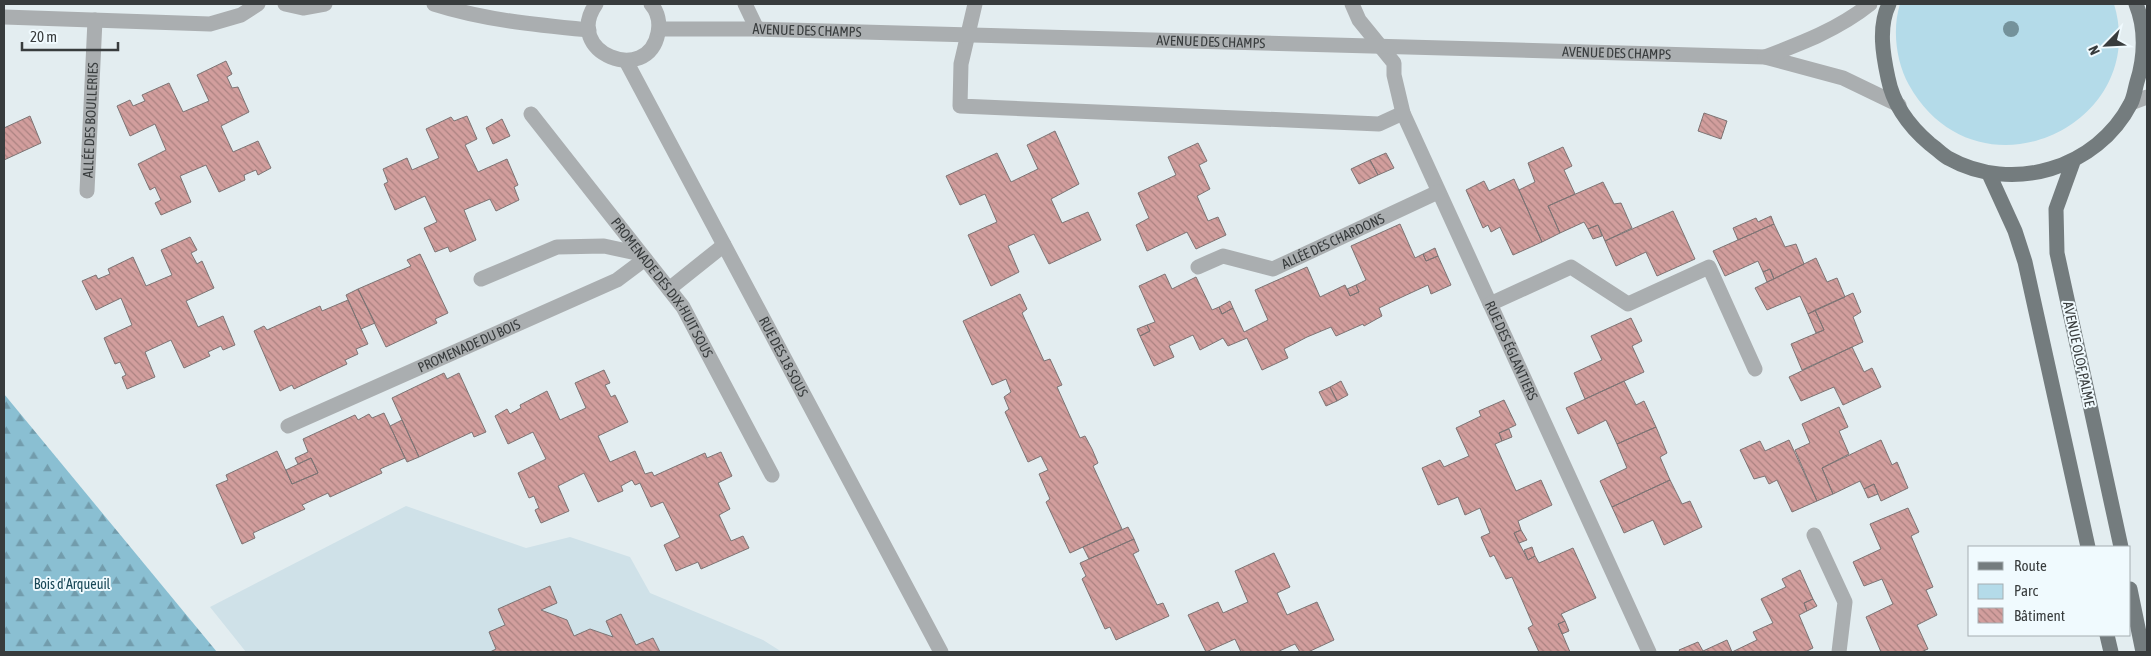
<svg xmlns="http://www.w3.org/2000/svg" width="2151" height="656" viewBox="0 0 2151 656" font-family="'Asap Condensed',sans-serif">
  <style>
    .built { fill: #cfe1e8 }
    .green { fill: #b4dbe9 }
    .forest { fill: url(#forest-firs) }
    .building { fill: url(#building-back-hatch); stroke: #7d7474 }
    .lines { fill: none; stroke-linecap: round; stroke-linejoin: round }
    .minor { stroke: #aaaeb0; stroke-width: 15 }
    .major { stroke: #747c7e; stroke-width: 15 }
    .tree { fill: #74929b }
    .labels { text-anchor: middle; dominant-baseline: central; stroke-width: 4; stroke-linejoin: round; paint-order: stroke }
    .street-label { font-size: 14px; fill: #383c3d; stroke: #f0fafe }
    .park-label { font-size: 14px; fill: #194756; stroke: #f0fafe }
  </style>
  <defs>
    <pattern id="forest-firs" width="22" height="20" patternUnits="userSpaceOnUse" patternTransform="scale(1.25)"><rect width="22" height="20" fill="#8abfd2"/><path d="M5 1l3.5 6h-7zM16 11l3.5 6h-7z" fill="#729cac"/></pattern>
    <pattern id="building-back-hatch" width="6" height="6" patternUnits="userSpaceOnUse" patternTransform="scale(1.25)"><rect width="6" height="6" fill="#d29e9d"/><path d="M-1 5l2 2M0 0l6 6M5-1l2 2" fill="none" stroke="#ab8281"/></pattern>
  </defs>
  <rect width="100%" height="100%" fill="#e3edf0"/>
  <path class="built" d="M406 506 526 548 570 537 630 557 650 593 763 640 782 652H246L210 607Z"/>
  <path class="green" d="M1900 4H2114C2151 126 1977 206 1909 85 1896 62 1892 29 1900 4Z"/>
  <path class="forest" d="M4 394 217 652H4Z"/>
  <path class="building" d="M226 61 232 74 227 77 232 88 238 87 249 112 221 126 233 152 258 141 271 168 258 175 256 170 244 175 245 180 219 192 206 165 180 176 191 202 161 215 155 203 161 200 155 187 150 190 138 164 166 150 155 124 130 136 117 106 130 100 133 106 145 101 142 95 169 83 183 112 209 101 197 75Z
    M1704 113 1727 121 1721 139 1698 131Z
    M30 116 41 143 4 160V128Z
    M467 116 477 139 465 145 478 172 507 159 518 185 514 187 519 200 496 211 490 199 464 210 476 240 450 252 448 247 435 252 424 228 437 222 425 196 395 210 384 184 388 182 383 169 407 158 412 170 439 158 426 129 451 117 454 121Z
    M502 119 510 136 493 144 486 128Z
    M1055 131 1079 184 1051 199 1062 223 1088 212 1101 240 1049 264 1034 234 1008 246 1019 272 991 286 968 235 997 222 985 194 960 205 946 176 997 153 1011 182 1038 169 1027 145Z
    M1198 143 1207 161 1199 165 1210 189 1197 196 1208 221 1218 217 1226 235 1196 249 1187 232 1147 251 1136 225 1149 218 1138 193 1176 175 1168 157Z
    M1563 147 1572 166 1564 170 1575 194 1548 206 1560 233 1542 242 1519 190 1535 182 1528 163Z
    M1386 153 1394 168 1378 175 1370 160Z
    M1370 160 1378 175 1359 184 1351 169Z
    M1514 179 1542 242 1513 255 1500 227 1491 232 1488 225 1483 228 1466 190 1484 181 1489 191Z
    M1603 182 1614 204 1621 203 1632 228 1605 241 1598 225 1588 229 1584 222 1560 233 1548 206Z
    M1673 211 1695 259 1657 276 1646 252 1616 266 1605 241Z
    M1771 216 1774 224 1738 240 1733 228 1756 218 1758 222Z
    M1400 224 1415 258 1423 254 1426 261 1438 256 1451 285 1431 294 1428 285 1402 297 1379 308 1382 316 1364 326 1363 324 1336 336 1331 327 1307 337 1284 349 1288 358 1262 370 1247 338 1228 346 1223 338 1200 350 1193 335 1169 346 1174 357 1154 366 1140 336 1150 331 1147 325 1155 322 1139 286 1165 274 1172 289 1196 277 1212 310 1219 307 1222 314 1233 308 1244 332 1268 320 1255 290 1307 267 1320 297 1345 285 1350 296 1359 292 1356 285 1366 280 1351 246Z
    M1774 224 1785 247 1796 244 1804 264 1774 279 1770 269 1763 272 1758 261 1725 276 1713 251Z
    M1598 225 1602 236 1593 239 1588 229Z
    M190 237 197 250 191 253 197 264 202 261 214 288 186 301 198 327 223 316 235 345 223 350 221 346 208 352 210 356 184 368 171 340 145 352 155 377 127 389 122 377 126 375 120 362 115 364 104 338 132 325 121 298 96 310 82 281 96 275 98 279 110 274 108 269 133 257 146 286 172 275 161 250Z
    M1435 248 1438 256 1426 261 1423 254Z
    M420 254 448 313 435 319 437 323 386 347 358 289 411 266 407 260Z
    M1816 258 1827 282 1837 278 1845 297 1808 314 1800 296 1767 310 1755 288Z
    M1770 269 1774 279 1767 282 1763 272Z
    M1356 285 1359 292 1350 296 1347 289Z
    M358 289 375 323 361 329 346 295Z
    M1853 293 1861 312 1853 317 1863 342 1802 370 1791 344 1824 330 1815 310Z
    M1020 294 1027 309 1022 313 1044 361 1050 359 1062 385 1057 387 1080 438 1085 436 1092 449 1098 463 1093 466 1122 529 1070 553 1046 502 1050 499 1039 474 1048 470 1041 456 1028 462 1005 412 1009 409 1004 397 1011 392 1006 379 992 385 963 321Z
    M348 300 368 344 356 349 358 354 345 360 347 364 294 389 292 385 280 391 254 331 264 326 267 330 320 306 322 311Z
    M1230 301 1233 308 1222 314 1219 307Z
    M1815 310 1824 330 1816 333 1808 314Z
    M1631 318 1642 341 1632 346 1644 372 1585 399 1574 373 1602 360 1591 336Z
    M1147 325 1150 331 1140 336 1137 329Z
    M1852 347 1864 372 1872 368 1881 387 1843 405 1834 387 1801 401 1789 377Z
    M604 370 610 383 605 385 611 397 615 395 628 422 598 436 610 462 635 451 645 474 652 472 654 476 705 453 707 458 721 452 732 476 718 483 730 509 719 515 731 541 743 536 749 548 701 569 698 562 676 571 664 545 680 537 663 502 651 507 640 483 635 485 632 480 621 486 623 491 598 502 584 473 558 486 569 511 541 523 535 510 539 508 534 496 529 498 518 473 546 459 533 432 508 444 495 416 507 409 510 414 521 408 520 405 547 391 560 420 586 408 575 383Z
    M444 373 447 379 459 373 486 432 474 437 472 432 419 457 392 398Z
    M1341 381 1348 395 1337 401 1330 387Z
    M1624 381 1636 405 1644 401 1656 427 1617 444 1606 420 1578 434 1566 408Z
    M1330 387 1337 401 1326 406 1319 392Z
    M1504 400 1516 425 1499 433 1502 441 1495 444 1516 491 1541 480 1552 505 1518 521 1521 530 1514 533 1519 543 1528 560 1535 556 1539 563 1573 548 1596 598 1561 614 1565 621 1558 624 1570 652H1539L1528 628 1533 625 1512 577 1506 579 1494 555 1490 557 1481 537 1490 533 1480 508 1465 515 1458 497 1438 505 1422 468 1440 460 1444 467 1469 456 1456 428 1481 416 1479 411Z
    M1839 407 1848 427 1839 431 1849 454 1822 468 1833 494 1817 501 1795 450 1810 443 1802 424Z
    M384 413 405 458 380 469 382 473 330 497 328 493 302 505 305 509 253 533 255 538 242 544 216 485 228 480 226 475 277 451 292 484 318 473 311 458 298 464 295 458 308 452 303 439 355 415 358 420 369 414 372 418Z
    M402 420 419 457 407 462 390 426Z
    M1656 427 1667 453 1660 457 1670 480 1612 507 1600 481 1627 468 1617 444Z
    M1509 429 1512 437 1502 441 1499 433Z
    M1789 440 1817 501 1792 512 1777 480 1769 484 1765 476 1754 479 1740 450 1760 441 1765 451Z
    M1881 440 1892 465 1897 462 1908 488 1881 501 1874 484 1864 489 1860 481 1833 494 1822 468Z
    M311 458 318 473 292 484 286 470Z
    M1670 480 1682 504 1690 501 1702 527 1664 545 1653 520 1624 533 1612 507Z
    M1874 484 1878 494 1868 498 1864 489Z
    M1908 508 1919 532 1911 536 1933 587 1926 590 1937 615 1917 625 1928 649 1921 652H1881L1866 617 1893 604 1882 579 1864 586 1853 562 1881 549 1870 524Z
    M1128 527 1134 539 1089 559 1083 547Z
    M1521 530 1527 540 1519 543 1514 533Z
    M1134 539 1139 551 1133 554 1157 605 1163 603 1169 616 1116 640 1110 627 1105 629 1082 579 1086 576 1080 563Z
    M1532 547 1535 556 1528 560 1524 550Z
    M1274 553 1290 587 1277 593 1287 615 1317 602 1334 640 1308 652H1300L1295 644 1277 652H1241L1235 639 1206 652 1188 615 1218 602 1223 613 1248 602 1235 571Z
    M1800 570 1813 599 1804 603 1807 611 1799 615 1813 648 1805 652H1680L1679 650 1698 642 1703 651 1727 640 1732 652 1757 640 1753 632 1773 623 1761 599 1786 587 1782 579Z
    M550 586 557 603 541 610 567 620 574 636 590 629 613 637 606 621 621 614 636 645 653 638 660 652H490L496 649 489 632 505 625 498 609Z
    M1813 599 1817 606 1807 611 1804 603Z
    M1565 621 1569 631 1562 634 1558 624Z"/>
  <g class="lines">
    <g class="minor">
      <path d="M285 4 303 8 325 4"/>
      <path d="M434 4C484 20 537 25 589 30"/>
      <path d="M596 4C562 53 648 86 658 33 660 23 658 12 651 4"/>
      <path d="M745 4 757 29"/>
      <path d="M975 4 961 64 960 106 1379 124 1403 113"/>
      <path id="s1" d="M1352 4 1359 20 1394 63V75L1403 113 1649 652"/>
      <path d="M4 17 210 24 241 15 258 4"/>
      <path id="s2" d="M659 29H757L1765 57 1843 78 1899 105"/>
      <path d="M1765 57C1802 43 1839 29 1870 4"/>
      <path id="s3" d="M626 61 941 652"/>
      <path d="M2131 103 2147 97"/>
      <path id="s4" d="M531 114 683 307 772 475"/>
      <path id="s5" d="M87 191 95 20"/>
      <path id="s6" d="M1198 267 1223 256 1273 269 1438 192"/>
      <path d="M481 279 557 247 604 246 641 254"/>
      <path d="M669 289 724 245"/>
      <path d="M1490 304 1571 267 1628 304 1709 267 1755 369"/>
      <path id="s7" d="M288 426 617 280 645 259"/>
      <path d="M1814 535 1845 602 1839 652"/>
    </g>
    <path class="major" d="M1889 4C1878 27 1883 55 1888 78 1893 104 1910 127 1930 144 1936 148 1942 155 1948 158 2012 194 2097 169 2131 103 2134 97 2135 89 2137 82 2145 57 2146 28 2136 4
      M2073 162 2056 209 2057 253 2121 547
      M1989 174 2015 231 2025 262 2088 547
      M2130 589 2143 652
      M2107 635 2111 652"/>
  </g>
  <circle class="tree" cx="2011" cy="29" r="8"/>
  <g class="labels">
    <g class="street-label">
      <text stroke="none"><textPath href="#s2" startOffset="148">AVENUE DES CHAMPS</textPath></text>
      <text stroke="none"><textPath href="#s2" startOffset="552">AVENUE DES CHAMPS</textPath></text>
      <text stroke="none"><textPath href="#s2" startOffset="958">AVENUE DES CHAMPS</textPath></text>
      <text stroke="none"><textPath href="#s5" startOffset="71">ALLÉE DES BOULLERIES</textPath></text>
      <text stroke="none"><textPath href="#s6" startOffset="145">ALLÉE DES CHARDONS</textPath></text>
      <text stroke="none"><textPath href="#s4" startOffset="218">PROMENADE DES DIX-HUIT SOUS</textPath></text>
      <text stroke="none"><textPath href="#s7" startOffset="198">PROMENADE DU BOIS</textPath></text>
      <text stroke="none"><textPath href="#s1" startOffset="385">RUE DES ÉGLANTIERS</textPath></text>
      <text transform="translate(2079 354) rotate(78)">AVENUE OLOF PALME</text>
      <text stroke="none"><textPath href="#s3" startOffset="335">RUE DES 18 SOUS</textPath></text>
    </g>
    <g class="park-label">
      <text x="72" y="584">Bois d'Arqueuil</text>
    </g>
  </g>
  <rect width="2151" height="656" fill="none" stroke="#383c3d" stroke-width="10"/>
  <rect x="1968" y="546" width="162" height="90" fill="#f0fafe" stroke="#a6aeb1"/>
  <rect x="1978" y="562" width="25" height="8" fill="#747c7e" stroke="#a6aeb1"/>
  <text x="2014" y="571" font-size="15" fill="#383c3d">Route</text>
  <rect x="1978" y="584" width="25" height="15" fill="#b4dbe9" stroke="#a6aeb1"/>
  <text x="2014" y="596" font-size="15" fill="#383c3d">Parc</text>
  <rect x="1978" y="608" width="25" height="15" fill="url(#building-back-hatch)" stroke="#a6aeb1"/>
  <text x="2014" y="621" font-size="15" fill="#383c3d">Bâtiment</text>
  <g transform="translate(2106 45) rotate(246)" stroke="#f0fafe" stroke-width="4" paint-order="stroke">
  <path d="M0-4L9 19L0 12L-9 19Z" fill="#383c3d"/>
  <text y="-8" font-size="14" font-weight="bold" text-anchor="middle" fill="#383c3d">N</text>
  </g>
  <path d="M22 42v8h96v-8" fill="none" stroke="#383c3d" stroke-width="2.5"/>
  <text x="30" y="42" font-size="15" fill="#383c3d" stroke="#f0fafe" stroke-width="4" paint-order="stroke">20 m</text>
</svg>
